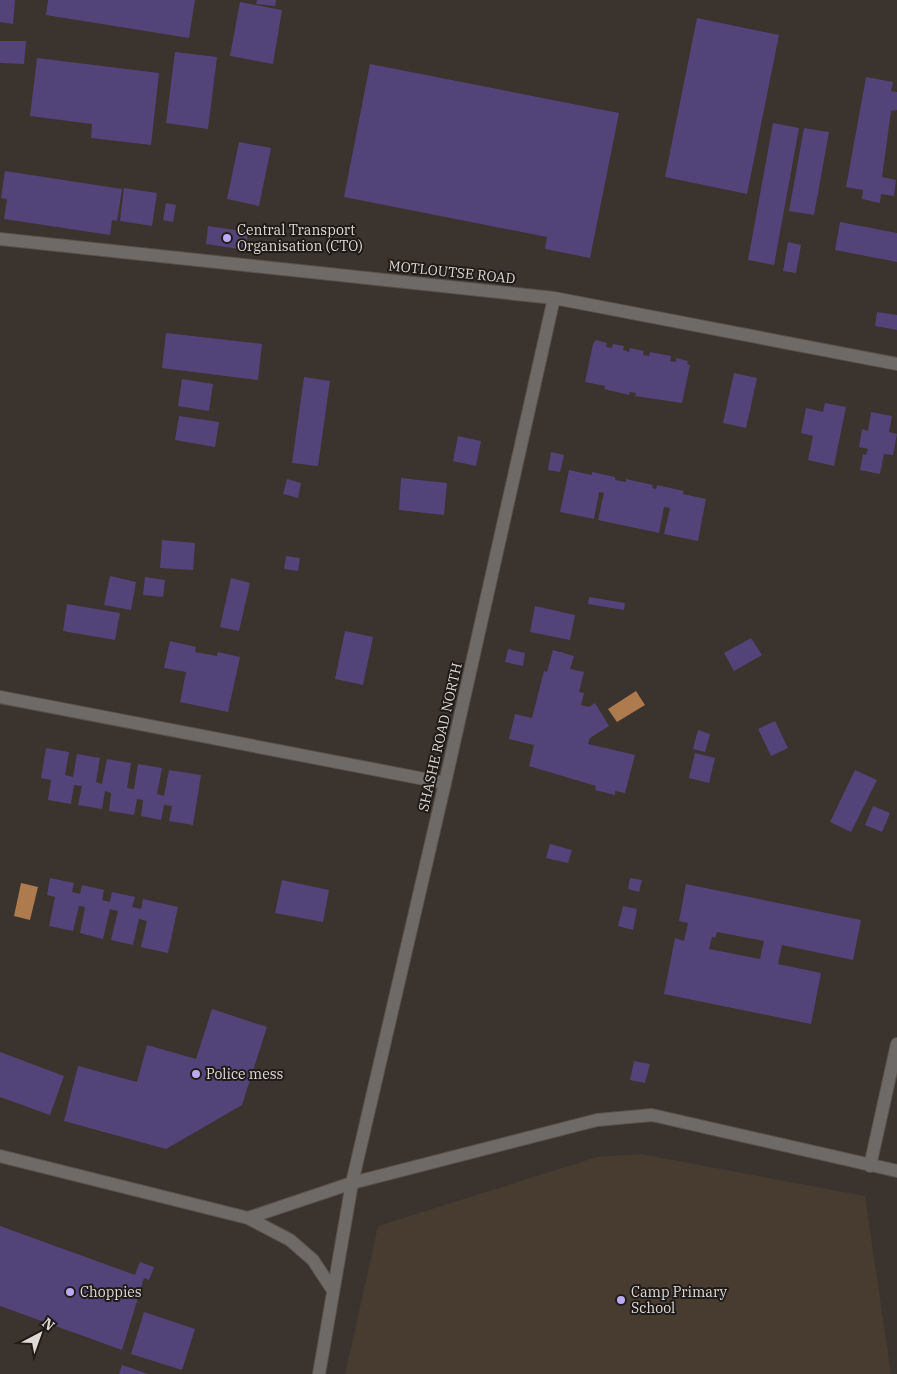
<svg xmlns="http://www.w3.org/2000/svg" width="897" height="1374" viewBox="0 0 897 1374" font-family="'IBM Plex Serif',serif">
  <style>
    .built { fill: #483b30 }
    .water { fill: #ae7b4e }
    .building { fill: #524479; fill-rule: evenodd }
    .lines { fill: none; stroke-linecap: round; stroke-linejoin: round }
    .minor-casing { stroke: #59514b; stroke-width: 14 }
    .minor { stroke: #6e6a67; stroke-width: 12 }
    .poi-dot { fill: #bcaaf6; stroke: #1f1b19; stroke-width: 2 }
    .labels { text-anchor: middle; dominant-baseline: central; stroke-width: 4; stroke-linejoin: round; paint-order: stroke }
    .poi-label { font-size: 14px; fill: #dfdad6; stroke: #1f1b19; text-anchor: start }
    .street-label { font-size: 14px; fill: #dfdad6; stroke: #1f1b19 }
  </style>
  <rect width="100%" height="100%" fill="#3b332d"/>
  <path class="built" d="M641 1154 865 1196 891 1374H345L378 1226 597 1157Z"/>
  <path class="water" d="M636 691 645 705 617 722 608 709Z
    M21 883 38 887 30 920 14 916Z"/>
  <path class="building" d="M0 0H15L13 24 0 22Z
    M48 0H195L189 38 46 15Z
    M257 0H276L275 6 256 4Z
    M240 2 282 10 273 64 230 56Z
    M697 18 779 35 747 194 665 177Z
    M0 41H26L24 64 0 63Z
    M175 52 217 57 208 129 166 123Z
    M37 58 159 73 151 145 91 138 92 124 30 116Z
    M370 64 619 113 590 258 545 249 547 237 344 197Z
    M866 77 893 82 891 91 897 92V110L891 111 882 177 896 180 894 196 881 194 880 203 862 199 863 190 846 187Z
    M773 123 799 128 774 265 748 260Z
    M804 128 829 132 814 215 789 211Z
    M239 142 271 148 259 206 227 199Z
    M5 171 122 189 117 221 112 220 110 235 4 219 7 199 1 198Z
    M124 188 157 193 152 226 120 221Z
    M166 203 176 205 173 222 163 220Z
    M840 222 897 233V262L835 250Z
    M208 226 248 232 246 250 206 244Z
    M788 242 801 245 796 273 783 271Z
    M877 312 897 315V330L875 326Z
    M166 333 262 344 258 380 162 368Z
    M596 340 607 343 606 347 612 348 613 344 624 346 623 350 629 352 630 348 644 351 643 355 649 356 650 352 671 356 670 361 676 362V358L688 361 687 364 690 365 682 403 635 396 636 393 630 392 629 395 604 389 605 386 585 382 593 344Z
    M734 373 757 378 746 428 723 423Z
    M304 377 330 381 318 466 292 463Z
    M182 379 213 384 209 411 178 406Z
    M825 403 846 407 834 466 808 460 813 436 801 433 806 408 823 412Z
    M871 412 892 416 889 432 897 434 893 455 884 454 880 474 860 470 863 454 866 455 868 449 859 447 862 429 868 431Z
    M179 416 219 422 215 447 175 440Z
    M458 436 481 441 476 466 453 461Z
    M551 452 564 455 560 472 548 470Z
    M569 470 592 475V472L615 477V480L626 482V479L653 485 652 488 656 489 657 485 684 491 683 494 706 499 698 541 664 534 670 508 664 507 659 533 598 520 604 493 599 492 594 519 560 512Z
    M401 478 447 483 444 515 399 510Z
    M287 479 301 483 298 498 283 494Z
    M162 540 195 543 193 570 160 568Z
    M286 556 300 558 298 571 284 569Z
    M110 576 136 582 131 610 104 605Z
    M145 577 165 580 163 597 143 595Z
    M231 578 250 583 239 631 220 627Z
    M589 597 625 603 624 610 588 604Z
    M67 604 120 613 115 640 63 631Z
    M535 606 575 615 570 640 530 632Z
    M345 631 373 637 363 685 335 679Z
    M751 638 762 655 734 671 724 653Z
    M170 641 196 647 195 652 217 656 218 652 240 657 228 712 180 702 186 672 164 668Z
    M508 649 525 653 523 666 505 662Z
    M553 650 574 656 570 669 584 672 579 692 584 693 581 705 589 707 595 703 609 726 590 738 588 744 635 755 625 793 615 791V795L595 790 596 786 529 766 534 745 509 739 515 714 532 718 544 671 547 672Z
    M775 721 788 748 771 756 758 729Z
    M698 730 710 734 705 752 693 749Z
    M46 748 69 752 65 775 73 777 77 754 100 758 96 782 102 784 107 759 131 763 127 788 134 789 138 764 162 768 157 794 164 796 169 770 201 775 193 825 169 821 172 806 164 805 161 820 141 816 143 800 137 799 134 815 109 811 111 793 105 791 102 809 78 805 82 786 74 785 71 804 48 800 51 780 41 778Z
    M695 753 715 758 709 783 689 778Z
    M855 770 877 780 851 832 830 822Z
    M873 806 890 813 882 832 865 825Z
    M550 844 572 850 568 863 546 858Z
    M50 878 74 883 72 892 80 894 82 885 104 890 102 900 110 902 112 892 135 897 132 907 141 909 143 899 178 907 168 953 141 947 147 921 139 919 133 945 111 940 118 911 110 909 103 939 80 933 85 907 79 906 73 931 49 926 55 897 47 895Z
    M630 878 642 880 639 892 628 889Z
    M282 880 329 890 323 922 275 913Z
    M686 884 861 920 853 960 782 945 778 964 821 973 811 1024 664 994 675 938 684 941 688 923 679 921ZM717 932 764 941 760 959 709 949 712 937 715 938Z
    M623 906 637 909 633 930 618 926Z
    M212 1009 267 1027 242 1105 166 1149 64 1121 78 1066 137 1082 147 1045 196 1059Z
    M0 1052 64 1076 50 1115 0 1097Z
    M634 1061 650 1064 645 1083 630 1080Z
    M0 1226 135 1275 140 1262 154 1267 149 1280 144 1278 122 1350 0 1306Z
    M144 1312 195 1329 182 1370 131 1354Z
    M122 1365 148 1374H119Z"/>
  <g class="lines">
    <g class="minor-casing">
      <path id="minor" d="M0 239 554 298 897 364
        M0 697 445 783
        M0 1156 248 1218 352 1183 597 1120 652 1115 897 1171
        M870 1166 897 1044
        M248 1218 290 1240 313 1260 332 1289
        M319 1374 352 1183 445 783 554 298"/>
    </g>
    <use href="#minor" class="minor"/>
  </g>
  <g class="poi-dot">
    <circle cx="227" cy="238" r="5"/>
    <circle cx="196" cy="1074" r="5"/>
    <circle cx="70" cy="1292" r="5"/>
    <circle cx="621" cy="1300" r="5"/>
  </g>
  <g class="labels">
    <g class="poi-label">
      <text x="237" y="230">Central Transport<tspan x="237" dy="16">Organisation (CTO)</tspan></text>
      <text x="206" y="1074">Police mess</text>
      <text x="80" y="1292">Choppies</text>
      <text x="631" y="1292">Camp Primary<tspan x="631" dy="16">School</tspan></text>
    </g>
    <g class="street-label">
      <text transform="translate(452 272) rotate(6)">MOTLOUTSE ROAD</text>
      <text transform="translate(440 737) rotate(-77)">SHASHE ROAD NORTH</text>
    </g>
  </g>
  <g transform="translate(40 1334) rotate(41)" stroke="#1f1b19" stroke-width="4" paint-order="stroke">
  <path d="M0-4L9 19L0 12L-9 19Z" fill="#dfdad6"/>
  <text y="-8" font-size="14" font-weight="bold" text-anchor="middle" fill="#dfdad6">N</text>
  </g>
</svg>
